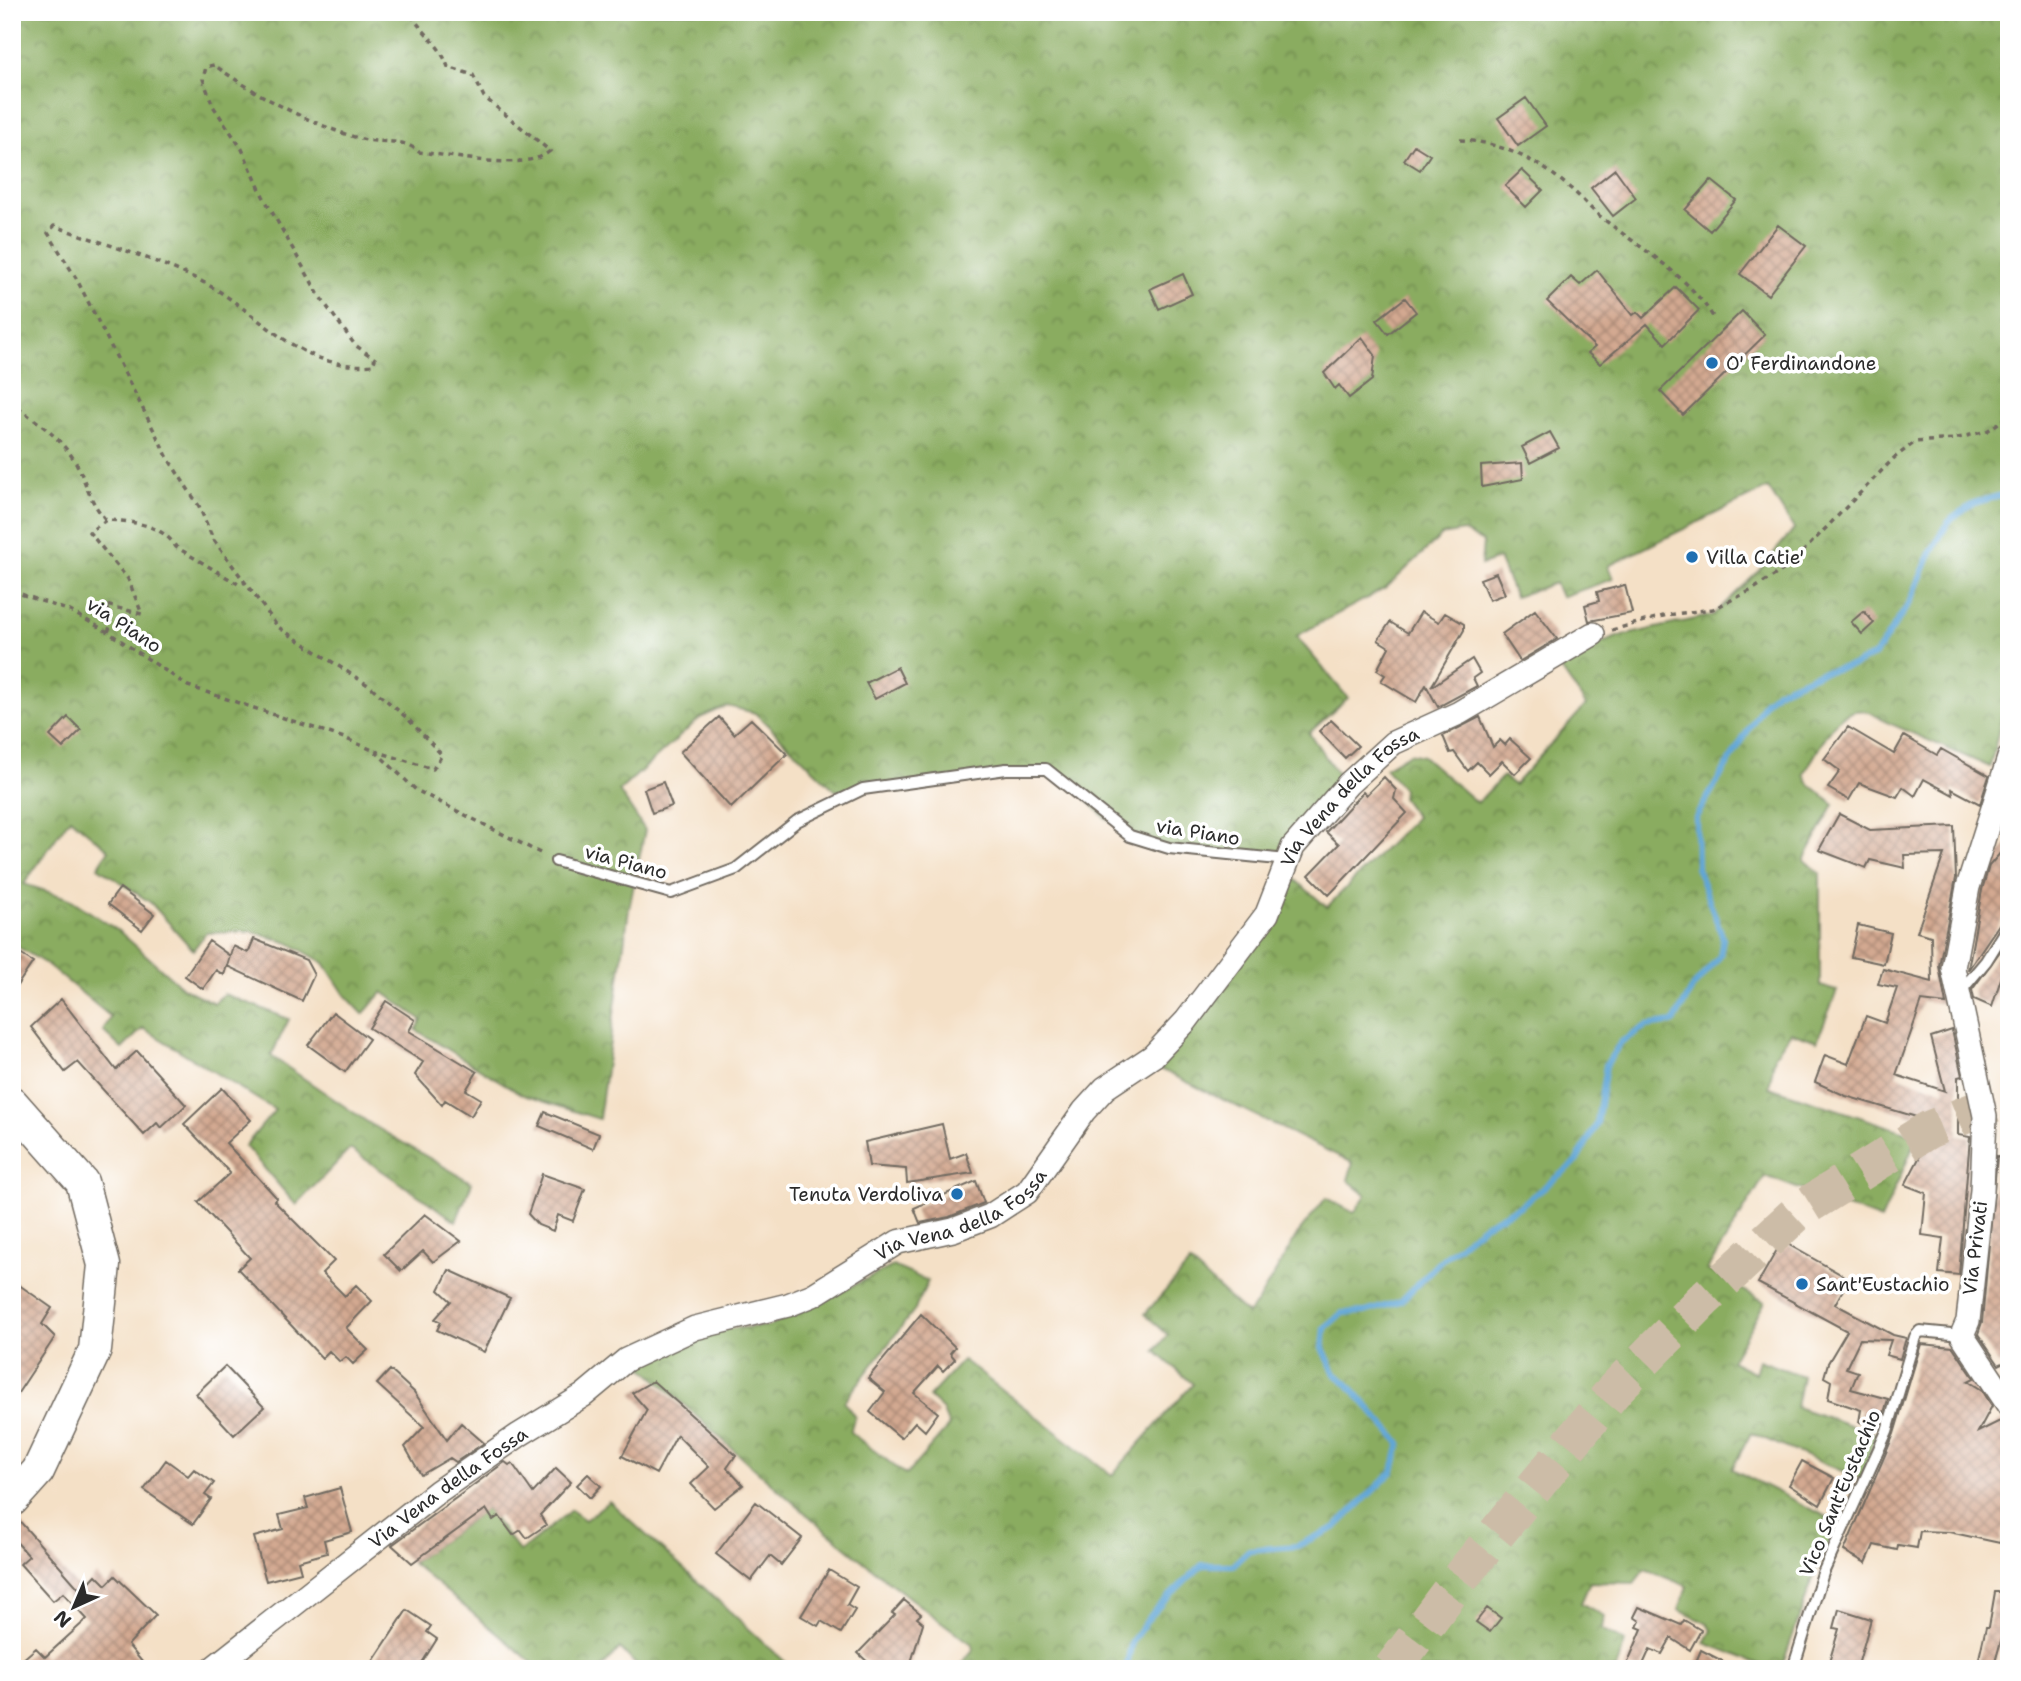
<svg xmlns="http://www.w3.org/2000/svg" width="2021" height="1681" viewBox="0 0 2021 1681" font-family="'Shantell Sans',sans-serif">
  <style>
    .forest { fill: url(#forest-crowns); stroke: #5a6c46; stroke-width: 2 }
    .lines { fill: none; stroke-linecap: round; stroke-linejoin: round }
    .stream { stroke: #60a6d6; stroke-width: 6 }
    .building { fill: url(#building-cross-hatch) }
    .highway-tunnel { stroke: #ccbca7; stroke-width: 38; stroke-dasharray: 38 19; stroke-linecap: butt }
    .lane-casing { stroke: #716a61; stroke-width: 14 }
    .street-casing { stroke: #716a61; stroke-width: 26 }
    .secondary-casing { stroke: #716a61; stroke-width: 35 }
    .path { stroke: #716a61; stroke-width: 3.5; stroke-dasharray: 5 5; stroke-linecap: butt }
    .lane { stroke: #fff; stroke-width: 10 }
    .street { stroke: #fff; stroke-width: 23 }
    .secondary { stroke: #fff; stroke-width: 32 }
    .poi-dot { fill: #1f6fb2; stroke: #fff; stroke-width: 2.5 }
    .labels { text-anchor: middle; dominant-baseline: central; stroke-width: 7; stroke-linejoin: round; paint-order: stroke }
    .poi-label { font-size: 19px; fill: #2b2b2b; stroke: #fff; text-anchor: start }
    .street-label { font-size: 19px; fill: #2b2b2b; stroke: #fff }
  </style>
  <defs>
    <pattern id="forest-crowns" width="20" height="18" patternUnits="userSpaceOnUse" patternTransform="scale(1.75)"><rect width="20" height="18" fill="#8aac60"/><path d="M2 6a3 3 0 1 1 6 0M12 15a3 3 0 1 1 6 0" fill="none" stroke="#718c4f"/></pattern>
    <pattern id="building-cross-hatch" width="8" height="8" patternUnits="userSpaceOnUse" patternTransform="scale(1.75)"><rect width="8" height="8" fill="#d3a991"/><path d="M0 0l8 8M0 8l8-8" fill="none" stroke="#ab8a77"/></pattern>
  </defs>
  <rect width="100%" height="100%" fill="#fff"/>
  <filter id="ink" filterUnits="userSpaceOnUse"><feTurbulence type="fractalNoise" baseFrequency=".0143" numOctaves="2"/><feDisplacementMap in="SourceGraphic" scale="14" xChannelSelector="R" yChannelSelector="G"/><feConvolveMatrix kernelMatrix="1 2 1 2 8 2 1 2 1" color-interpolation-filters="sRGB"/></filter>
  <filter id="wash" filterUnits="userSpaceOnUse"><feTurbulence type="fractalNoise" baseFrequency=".00686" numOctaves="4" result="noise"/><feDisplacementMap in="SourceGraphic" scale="28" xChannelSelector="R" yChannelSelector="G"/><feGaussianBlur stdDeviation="1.57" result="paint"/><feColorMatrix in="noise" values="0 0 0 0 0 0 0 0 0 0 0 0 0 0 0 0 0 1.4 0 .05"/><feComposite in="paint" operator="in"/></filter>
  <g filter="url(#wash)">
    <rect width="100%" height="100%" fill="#f4e0c6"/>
    <path class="forest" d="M12 12H2009V686L1990 767 1884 721C1842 687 1824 743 1804 774L1809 784 1834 804 1804 860 1820 873V986L1837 991 1817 1041 1791 1032 1775 1055 1769 1087 1918 1136 1881 1220 1765 1176 1707 1270 1765 1302 1731 1361 1755 1373 1759 1360 1802 1376 1796 1407 1876 1434 1861 1479 1751 1433 1732 1469 1839 1523 1816 1570 1781 1669H1772L1705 1643 1712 1630 1708 1624 1679 1610 1687 1586 1645 1569 1634 1583 1590 1582 1581 1603 1604 1616 1602 1629 1625 1642 1616 1669H956L973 1650 972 1644C852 1559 749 1465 642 1366L660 1350 722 1329 770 1326 893 1266 928 1281 915 1309 844 1402 855 1417 850 1432 906 1475 949 1426 942 1409 929 1397 963 1360 1112 1475 1193 1384 1155 1351 1168 1335 1145 1314 1190 1263 1247 1314 1257 1303 1299 1232 1326 1198 1354 1213 1366 1195 1348 1180 1353 1163 1158 1068 1255 941 1292 877 1327 907 1416 817 1402 798 1403 789 1385 768 1410 753 1423 756 1477 803 1503 776 1514 785 1586 705 1559 666 1581 651 1617 637 1713 615 1757 573 1794 529 1768 488 1608 566 1613 579 1561 597 1555 583 1515 597 1499 559 1481 565 1483 542 1463 531 1442 535 1386 588 1296 636 1348 698 1309 733 1339 776 1301 820 1287 860 1160 848 1104 817 1072 783 1046 769 836 791 755 713 727 706 700 718 619 791 645 830 629 909 599 1119 523 1095 416 1030 422 1020 383 992 363 1014 345 995 324 963 289 943 250 931 206 933 193 950 151 903 98 867 109 850 70 818 24 884 70 899 120 932 183 988 214 1003 224 994 289 1019 271 1056 369 1123 472 1183 456 1221 350 1149 296 1205 245 1146 275 1110 143 1028 122 1049 103 1031 111 1017 49 966 12 943Z
      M609 1501 793 1669H640L620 1648 601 1669H540L412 1563 486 1509 520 1552 571 1510 585 1520Z"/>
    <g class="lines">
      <path class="stream" d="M1126 1669 1132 1641 1155 1610 1202 1565H1233L1249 1550 1297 1546 1336 1527 1393 1471 1400 1443 1346 1382 1335 1374 1323 1348 1325 1328 1342 1313 1365 1312 1401 1301 1440 1261 1484 1225 1520 1206 1576 1162 1597 1124 1606 1065 1621 1042 1646 1026 1674 1022 1693 987 1720 956 1723 938 1697 868 1696 817 1765 702 1777 691 1819 673 1854 665 1875 655 1910 602 1931 552 1949 521 1974 503 2009 493"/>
    </g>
    <g id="blocks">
      <path class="building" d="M1526 98 1546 126 1518 146 1498 118Z
        M1414 145 1430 155 1420 170 1404 160Z
        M1615 169 1636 198 1613 216 1591 188Z
        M1522 170 1543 190 1526 207 1505 186Z
        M1711 180 1736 200 1710 231 1685 210Z
        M1778 225 1806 246 1768 295 1740 274Z
        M1597 270 1633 315 1637 312 1643 318 1676 287 1699 310 1665 344 1647 324 1600 364 1588 353 1595 347 1547 301 1571 277 1580 285Z
        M1183 274 1192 294 1159 309 1150 289Z
        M1405 298 1416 312 1388 334 1377 320Z
        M1742 311 1765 335 1683 415 1660 391Z
        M1362 337 1375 355 1372 380 1349 398 1339 385 1335 389 1324 373Z
        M1550 432 1559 448 1530 463 1522 447Z
        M1522 463 1523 479 1482 487 1481 466Z
        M1496 573 1505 594 1489 600 1480 579Z
        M1625 585 1632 613 1589 621 1585 605 1599 601 1597 592Z
        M1535 610 1557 639 1520 661 1502 634Z
        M1864 611 1874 623 1862 634 1851 622Z
        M1421 612 1439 622 1445 613 1464 624V630L1431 687 1472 659 1480 673 1473 678 1477 686 1438 707 1426 685 1416 702 1381 681 1385 675 1377 670 1389 647 1378 640 1390 622 1408 633Z
        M897 667 905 683 875 699 866 683Z
        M68 717 81 730 63 748 50 736Z
        M719 717 734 734 751 719 787 754 731 808 680 752Z
        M1480 717 1493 747 1500 740 1505 745 1510 739 1531 758 1515 774 1502 761 1489 774 1477 762 1468 771 1454 752 1450 753 1443 736Z
        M1331 720 1358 746 1345 758 1319 731Z
        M1848 727 1894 754 1904 736 1937 755 1941 749 1989 776 1980 804 1952 789 1953 795 1924 779 1915 796 1903 787 1897 797 1859 783 1849 800 1828 788 1840 771 1824 759Z
        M1384 777 1396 790 1394 799 1407 813 1329 895 1309 875 1339 844 1326 832 1363 792 1366 795Z
        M663 782 672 806 652 813 644 789Z
        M1839 814 1870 830 1954 826 1956 878 1939 966 1946 1004 1922 1001 1896 1075 1945 1091 1931 1037 1952 1030 1962 1076 1958 1077V1135L1970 1137 1959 1275 1939 1273 1943 1238 1922 1235 1926 1193 1905 1185 1927 1143 1930 1121 1846 1096 1815 1082 1825 1055 1848 1064 1866 1016 1885 1023 1897 988 1878 984 1883 969 1932 982 1931 936 1917 932 1944 854 1904 855 1905 868 1870 860 1866 868 1819 850Z
        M2009 843V916L2002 920 1968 970 1982 890 1989 866Z
        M120 888 154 914 142 930 108 904Z
        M1858 925 1891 933 1884 964 1851 957Z
        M254 939 306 960 314 975 302 1001 227 966 233 946 248 953Z
        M2009 939V953L1992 1007 1974 999 1972 990Z
        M209 941 230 956 224 975 216 970 203 989 185 976Z
        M12 949 33 962 12 993Z
        M61 999 116 1070 137 1051 186 1105 161 1128 157 1123 144 1135 78 1062 65 1072 31 1027Z
        M386 1001 415 1020 409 1031 477 1072 466 1090 481 1099 471 1116 445 1100 442 1105 415 1075 423 1062 369 1028Z
        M333 1012 369 1039 345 1072 308 1045Z
        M222 1088 251 1120 226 1143 277 1198 274 1201 334 1261 322 1273 345 1296 356 1285 372 1301 346 1328 368 1350 353 1364 346 1357 340 1362 329 1351 322 1358 238 1269 250 1258 198 1202 230 1173 184 1124Z
        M545 1112 599 1134 593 1149 539 1126Z
        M942 1124 950 1159 966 1153 973 1173 907 1183 906 1169 869 1166 865 1142Z
        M1997 1156 2009 1158V1360L1999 1365 1978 1334 1982 1322Z
        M542 1174 585 1189 573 1221 558 1215 553 1231 538 1225 528 1214Z
        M976 1181 984 1203 949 1217 920 1223 914 1208Z
        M425 1214 461 1241 433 1262 423 1251 401 1271 384 1254Z
        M1782 1241 1849 1279 1835 1304 1893 1335 1906 1338 1900 1359 1886 1355 1891 1340 1860 1339 1846 1368 1858 1372 1851 1389 1888 1399 1880 1427 1859 1422 1861 1410 1828 1399 1831 1381 1824 1377 1828 1363 1847 1331 1758 1283Z
        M449 1270 510 1298 484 1352 437 1330 441 1322 435 1319 451 1301 439 1290Z
        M12 1280 52 1308 42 1324 55 1337 12 1402Z
        M921 1314 955 1347 950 1353 955 1359 943 1371 938 1366 914 1393 938 1413 925 1431 915 1422 901 1438 870 1412 885 1392 868 1378Z
        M1921 1344 1953 1347 1974 1378 1968 1381 1982 1390 1992 1406 1978 1432 2004 1419 2009 1420V1506L2000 1543 1949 1532 1920 1531 1917 1548 1898 1545 1897 1550 1874 1545 1866 1563 1844 1551 1894 1434Z
        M225 1366 264 1407 234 1435 196 1394Z
        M390 1370 414 1392 447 1440 461 1423 484 1443 456 1462 450 1458 421 1475 405 1447 424 1427 377 1384Z
        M653 1381 736 1455 727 1468 743 1485 714 1508 691 1484 709 1467 677 1435 656 1474 622 1456 647 1410 632 1393Z
        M166 1460 188 1476 194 1469 214 1483 205 1495 211 1499 193 1524 144 1490Z
        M1802 1461 1834 1478 1820 1505 1789 1485Z
        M505 1462 509 1465 512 1463 533 1493 556 1468 571 1482 540 1515 546 1525 527 1538 521 1530 513 1535 499 1516 493 1520 486 1509 412 1563 392 1545Z
        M588 1474 601 1486 590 1498 577 1485Z
        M340 1488 352 1532 324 1540 327 1553 298 1561 301 1572 266 1581 254 1537 283 1529 279 1515 308 1508 305 1498Z
        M756 1502 802 1538 781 1565 770 1556 751 1581 716 1554Z
        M12 1518H17L81 1591 96 1575 106 1585 115 1576 156 1615 128 1645 148 1669H30L22 1660 36 1648 45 1657 87 1619 63 1593 53 1601 20 1564 29 1556 12 1537Z
        M829 1570 857 1587 847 1605 855 1610 841 1633 821 1621 818 1626 801 1616Z
        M1995 1592H2009V1613L1993 1669H1987L1977 1667 1986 1627H1989Z
        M904 1600 921 1614 917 1618 923 1623 909 1669 890 1665 887 1669H875L858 1653 895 1615 892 1613Z
        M1639 1607 1681 1625 1684 1620 1701 1630 1690 1650 1671 1638 1662 1654 1650 1649 1641 1669H1625L1642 1629 1637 1627 1640 1621 1634 1617Z
        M1487 1608 1501 1618 1490 1632 1476 1622Z
        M1839 1609 1871 1619 1857 1669H1827L1839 1629 1834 1628Z
        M407 1610 431 1626 427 1632 437 1639 418 1669H368Z
        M1701 1650 1738 1669H1693Z"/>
    </g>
  </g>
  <g filter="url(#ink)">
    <use href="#blocks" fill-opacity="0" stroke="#716a61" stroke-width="2"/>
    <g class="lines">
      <path class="highway-tunnel" d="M1392 1669 1464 1573 1616 1388 1705 1298 1800 1210 1928 1130 2009 1097"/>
      <g class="lane-casing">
        <path id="lane" d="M556 861 671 893 736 869 797 821 863 789 1006 769H1046L1130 836 1169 848 1287 860
          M1960 992 1986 961 2009 924
          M1793 1669 1823 1573 1887 1431 1915 1337 1920 1331 1962 1335"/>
      </g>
      <g class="street-casing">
        <g id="street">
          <path d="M2009 758 1968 887 1953 968 1985 1116 1982 1190 1968 1321 1962 1335 2009 1406"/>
          <path id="s1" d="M212 1669 437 1492 519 1435 584 1395 626 1360 695 1328 788 1305 813 1295 898 1242 953 1230 990 1216 1027 1192 1084 1111 1105 1088 1153 1056 1186 1021 1267 914 1293 847 1348 784 1393 743 1459 713 1593 634"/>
        </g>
      </g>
      <g class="secondary-casing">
        <path id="secondary" d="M12 1103 82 1182 104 1265 95 1350 38 1471 12 1500"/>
      </g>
      <path class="path" d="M1460 140C1499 141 1541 162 1570 188 1581 197 1590 209 1601 217 1642 250 1688 274 1715 320
        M12 400 16 407C37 421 58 436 73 458 87 479 85 496 106 520
        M12 591 70 611 108 632 188 686 344 738 375 751 416 790 544 855
        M1612 630 1667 615 1713 609 1752 590 1789 566 1894 458 1915 442 1954 439 1987 431 2009 416
        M108 632 111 624 106 605 142 614 128 579 89 532 106 520C131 521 162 524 176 547L238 584 245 582
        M375 751 433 769 442 755 408 719 371 687 278 627 213 539 199 506 169 460 76 278 48 233 54 226C103 243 152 258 199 280 260 310 296 372 373 365L375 359 355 345 320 297 263 196 242 149 213 106 203 79 206 67 214 65C257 95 307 123 358 138 379 145 402 136 419 152 451 155 525 173 550 151L484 97 473 75 448 67C439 42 423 34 409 12"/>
      <use href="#lane" class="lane"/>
      <use href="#street" class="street"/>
      <use href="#secondary" class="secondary"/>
    </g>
  </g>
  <g class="poi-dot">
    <circle cx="1712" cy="363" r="7"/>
    <circle cx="1692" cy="557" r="7"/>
    <circle cx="957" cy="1194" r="7"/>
    <circle cx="1802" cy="1284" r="7"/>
  </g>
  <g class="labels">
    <g class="poi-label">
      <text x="1726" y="363">O' Ferdinandone</text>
      <text x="1706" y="557">Villa Catie'</text>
      <text x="943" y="1194" text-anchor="end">Tenuta Verdoliva</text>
      <text x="1816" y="1284">Sant'Eustachio</text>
    </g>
    <g class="street-label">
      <text transform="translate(124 625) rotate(33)">via Piano</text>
      <text stroke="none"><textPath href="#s1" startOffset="1474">Via Vena della Fossa</textPath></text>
      <text transform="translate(1198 832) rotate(9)">via Piano</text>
      <text transform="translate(626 862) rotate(15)">via Piano</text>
      <text stroke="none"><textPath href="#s1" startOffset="886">Via Vena della Fossa</textPath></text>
      <text transform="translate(1975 1248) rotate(-83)">Via Privati</text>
      <text stroke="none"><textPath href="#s1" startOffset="298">Via Vena della Fossa</textPath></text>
      <text transform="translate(1840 1493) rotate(-67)">Vico Sant'Eustachio</text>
    </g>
  </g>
  <rect width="2021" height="1681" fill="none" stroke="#fff" stroke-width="42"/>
  <g transform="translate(74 1607) rotate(224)" stroke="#ffffff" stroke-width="5" paint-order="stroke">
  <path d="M0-5L12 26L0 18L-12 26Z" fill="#2b2b2b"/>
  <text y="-10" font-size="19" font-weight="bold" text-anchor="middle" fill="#2b2b2b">N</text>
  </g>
</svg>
